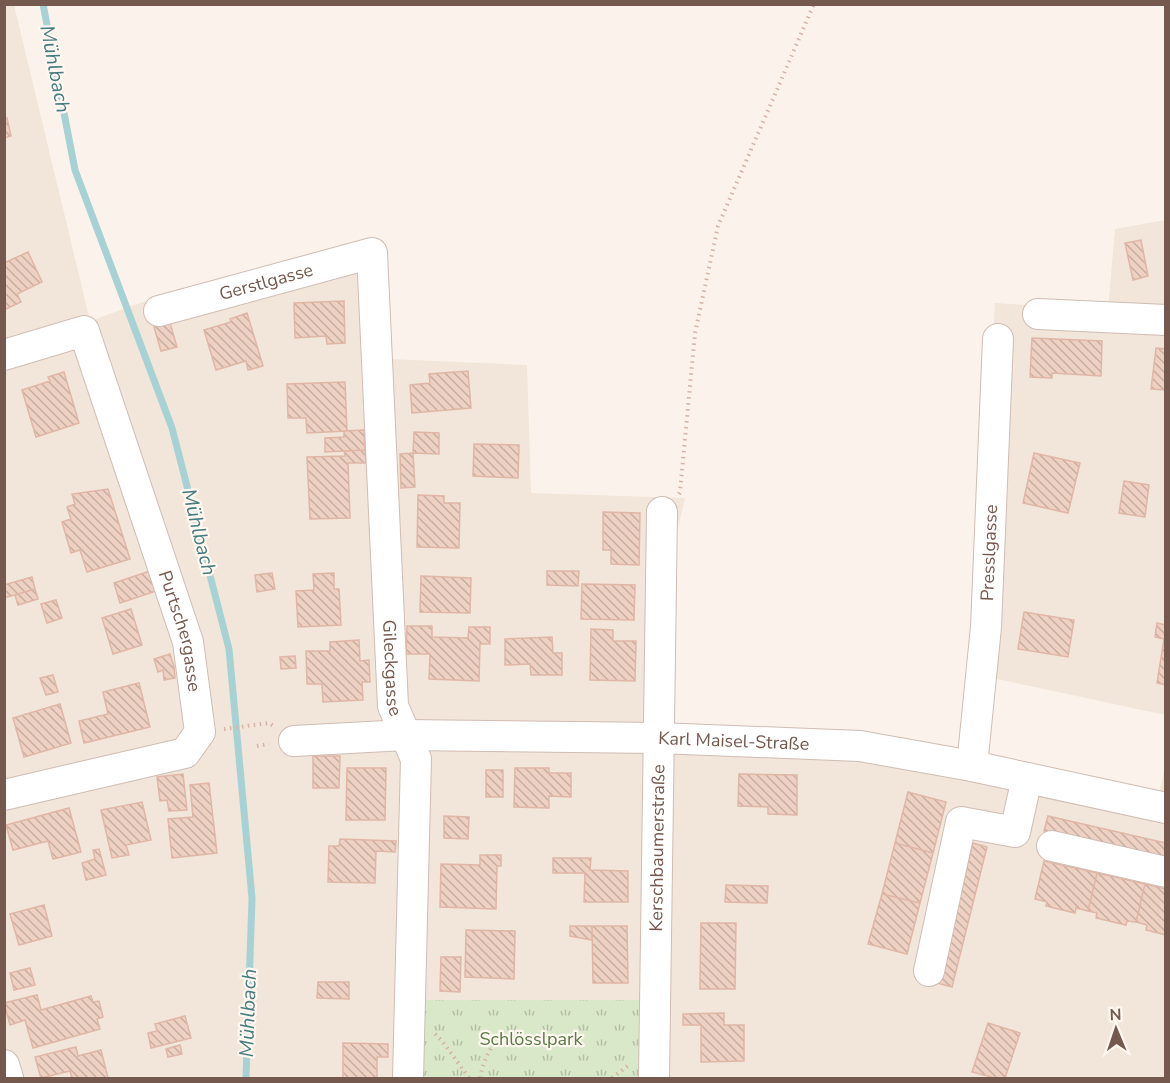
<svg xmlns="http://www.w3.org/2000/svg" width="1170" height="1083" viewBox="0 0 1170 1083" font-family="'Nunito Sans',sans-serif">
  <style>
    .residential { fill: #f2e5d9 }
    .grass { fill: url(#grass-tufts) }
    .lines { fill: none; stroke-linecap: round; stroke-linejoin: round }
    .stream { stroke: #a7d2d5; stroke-width: 7 }
    .building { fill: url(#building-back-hatch); stroke: #e0b6a6; stroke-width: 1.5 }
    .minor-casing { stroke: #cfbdb3; stroke-width: 32 }
    .path { stroke: #d4b4a7; stroke-width: 4; stroke-dasharray: 1.5 4.5; stroke-linecap: butt }
    .minor { stroke: #fff; stroke-width: 30 }
    .labels { text-anchor: middle; dominant-baseline: central; stroke-width: 4.5; stroke-linejoin: round; paint-order: stroke }
    .street-label { font-size: 18px; fill: #75594f; stroke: #fef8f1 }
    .park-label { font-size: 18px; fill: #5c7948; stroke: #fef8f1 }
    .water-label { font-size: 20px; font-style: italic; fill: #477b7f; stroke: #fef8f1 }
  </style>
  <defs>
    <pattern id="grass-tufts" width="24" height="20" patternUnits="userSpaceOnUse" patternTransform="scale(1.5)"><rect width="24" height="20" fill="#d9e8c9"/><path d="M3 7l-1-3M5 7V3M7 7l1-3M15 17l-1-3M17 17v-4M19 17l1-3" fill="none" stroke="#b5bfa6"/></pattern>
    <pattern id="building-back-hatch" width="6" height="6" patternUnits="userSpaceOnUse" patternTransform="scale(1.5)"><rect width="6" height="6" fill="#efd1c4"/><path d="M-1 5l2 2M0 0l6 6M5-1l2 2" fill="none" stroke="#c6ada2"/></pattern>
  </defs>
  <rect width="100%" height="100%" fill="#fbf3eb"/>
  <path class="residential" d="M5 5H15V9L90 321 143 302 383 243 390 359 527 365 531 493 685 498 673 550 668 712 675 723 684 729 1158 799 1165 766V1078H5Z
    M1165 220V715L974 674 995 303 1108 310 1115 229Z"/>
  <path class="grass" d="M423 1000H642L639 1078H420Z"/>
  <g class="lines">
    <path class="stream" d="M43 4 75 170 172 428 229 649 252 898 246 1078"/>
  </g>
  <path class="building" d="M7 118 11 136 4 138V119Z
    M1141 240 1148 276 1133 280 1125 243Z
    M28 252 42 282 17 294 21 302 4 310V263Z
    M344 301 345 343 327 344 326 336 295 338 294 303Z
    M247 313 263 366 248 370 246 361 216 370 204 330 231 322 230 319Z
    M170 323 177 347 161 351 154 327Z
    M1032 338 1102 341 1101 376 1052 373V378L1030 377Z
    M1156 348 1166 349V390L1151 389Z
    M468 371 471 408 412 413 410 385 430 383 429 374Z
    M64 372 79 423 36 437 22 390 50 381 48 377Z
    M345 382 347 431 307 433 306 418H288L287 384Z
    M364 430 365 450 325 452V438L344 437V431Z
    M414 432 439 433V454L413 453Z
    M474 444 519 445 518 478 473 476Z
    M365 450 366 463H348L350 518 310 519 307 457 345 456 344 451Z
    M413 453 415 487 401 488 400 454Z
    M1034 453 1080 463 1068 513 1023 503Z
    M1124 481 1149 485 1145 517 1119 513Z
    M108 489 130 559 87 572 80 550 71 553 62 522 71 519 67 507 75 504 72 494Z
    M418 495 444 496V503H460L459 548 417 547Z
    M603 512 640 513 639 565 611 564V550H603Z
    M150 571 156 591 120 603 114 583Z
    M547 571H579L578 586 547 585Z
    M272 573 275 589 257 592 255 575Z
    M334 573V589H339L341 625 298 627 296 591 314 590 313 574Z
    M421 576 471 578 470 613 420 612Z
    M32 577 35 589 4 598V585Z
    M582 584 635 585 634 620 581 619Z
    M35 589 38 599 18 605 15 595Z
    M56 600 62 618 47 623 41 604Z
    M131 609 142 645 113 654 102 618Z
    M1024 612 1074 620 1068 657 1018 649Z
    M1157 623 1166 625V685L1157 683 1164 639 1155 637Z
    M407 626H432V637L468 638 469 627H490V644H480L479 681 429 679 430 654H406Z
    M591 629 613 630V641H636L635 681 590 680Z
    M552 637 553 653H562V675H531L530 664 505 665V639Z
    M359 640 360 661 369 660 370 682H362L363 700 323 702 322 684H307L306 651H330V642Z
    M170 654 174 667 175 678 164 680 163 670 158 672 154 659Z
    M295 656 296 668 281 669 280 657Z
    M53 675 58 692 46 695 40 678Z
    M139 683 150 727 84 743 79 721 108 714 103 692Z
    M60 704 71 743 24 757 13 718Z
    M313 756H340L339 788H313Z
    M347 768H386L385 820H346Z
    M515 768H549V773H571V797L549 796V808L514 807Z
    M486 770H503V797H486Z
    M183 774 187 810 169 811 167 800 160 801 157 777Z
    M739 774 797 775V815L768 814V807L738 806Z
    M209 783 217 853 172 858 168 819 193 817 190 785Z
    M908 792 946 802 933 853 895 843Z
    M142 802 151 840 126 845 129 855 112 858 101 810Z
    M69 808 81 852 53 859 48 841 13 850 6 825Z
    M444 816 469 817 468 839 444 838Z
    M1048 816 1166 843V859L1044 831Z
    M340 839 396 841 395 852 376 851 375 883 328 882 329 846H339Z
    M895 843 933 853 920 903 882 894Z
    M973 843 987 847 952 987 937 983Z
    M99 849 106 875 86 880 82 863 95 859 93 850Z
    M480 855H501V866H497L496 909 440 907 441 864 480 865Z
    M553 858H591L590 870 628 871V902H584L585 873H553Z
    M1044 861 1097 873 1088 911 1076 908 1075 913 1046 906 1047 902 1035 899Z
    M1097 873 1145 884 1136 922 1127 921 1126 925 1096 918 1097 913 1088 911Z
    M1145 884 1166 889V935L1146 930 1147 925 1136 922Z
    M726 885 768 886 767 903 725 902Z
    M882 894 920 903 907 954 868 944Z
    M44 905 52 936 19 945 10 914Z
    M701 923H736L735 989H700Z
    M570 926H592V940L570 936Z
    M592 926H627L628 983H593Z
    M466 930 515 931 514 979 465 977Z
    M441 957H461L460 992 440 991Z
    M30 968 35 985 14 990 10 973Z
    M318 982H349V999L317 998Z
    M37 995 41 1010 91 996 93 1002 99 1001 103 1017 97 1019 100 1029 33 1048 25 1020 10 1025 4 1003Z
    M724 1013V1025H744V1061L701 1062V1025H683V1014Z
    M185 1016 191 1038 151 1048 148 1033 157 1031 155 1024Z
    M988 1023 1020 1033 1005 1078H995L972 1072Z
    M343 1043 388 1044V1057H377V1078H343Z
    M180 1045 182 1054 168 1057 166 1049Z
    M76 1047 78 1056 101 1050 108 1078H72L70 1071 41 1078 35 1057Z"/>
  <g class="lines">
    <g class="minor-casing">
      <g id="minor">
        <path id="s1" d="M159 311 372 253 393 706 416 759 408 1078"/>
        <path d="M1038 314 1166 320"/>
        <path id="s2" d="M4 355 84 331 188 642 200 732 185 753 4 795"/>
        <path id="s3" d="M294 741 405 735 659 738 860 746 972 766 1166 808"/>
        <path id="s4" d="M972 766 986 627 998 339"/>
        <path d="M1052 846 1166 872"/>
        <path d="M929 971 961 822 1015 832 1027 778"/>
        <path d="M4 1065 8 1078"/>
        <path id="s5" d="M654 1078 662 512"/>
      </g>
    </g>
    <path class="path" d="M679 494 680 492 695 333 718 226 814 4
      M224 729 269 723 275 727
      M257 746 269 744
      M435 1034 443 1042 469 1078
      M480 1078C484 1058 490 1047 504 1032
      M612 1078 630 1064"/>
    <use href="#minor" class="minor"/>
  </g>
  <g class="labels">
    <g class="street-label">
      <text stroke="none"><textPath href="#s1" startOffset="111">Gerstlgasse</textPath></text>
      <text stroke="none"><textPath href="#s4" startOffset="214">Presslgasse</textPath></text>
      <text stroke="none"><textPath href="#s2" startOffset="399">Purtschergasse</textPath></text>
      <text stroke="none"><textPath href="#s1" startOffset="636">Gileckgasse</textPath></text>
      <text stroke="none"><textPath href="#s3" startOffset="440">Karl Maisel-Straße</textPath></text>
      <text stroke="none"><textPath href="#s5" startOffset="230">Kerschbaumerstraße</textPath></text>
    </g>
    <g class="park-label">
      <text x="531" y="1039">Schlösslpark</text>
    </g>
    <g class="water-label">
      <text transform="translate(55 69) rotate(79)">Mühlbach</text>
      <text transform="translate(199 532) rotate(76)">Mühlbach</text>
      <text transform="translate(248 1013) rotate(-88)">Mühlbach</text>
    </g>
  </g>
  <rect width="1170" height="1083" fill="none" stroke="#75594f" stroke-width="12"/>
  <g transform="translate(1116 1029) rotate(358)" stroke="#fef8f1" stroke-width="4.5" paint-order="stroke">
  <path d="M0-4.5L10 22L0 15L-10 22Z" fill="#75594f"/>
  <text y="-9" font-size="16" font-weight="bold" text-anchor="middle" fill="#75594f">N</text>
  </g>
</svg>
